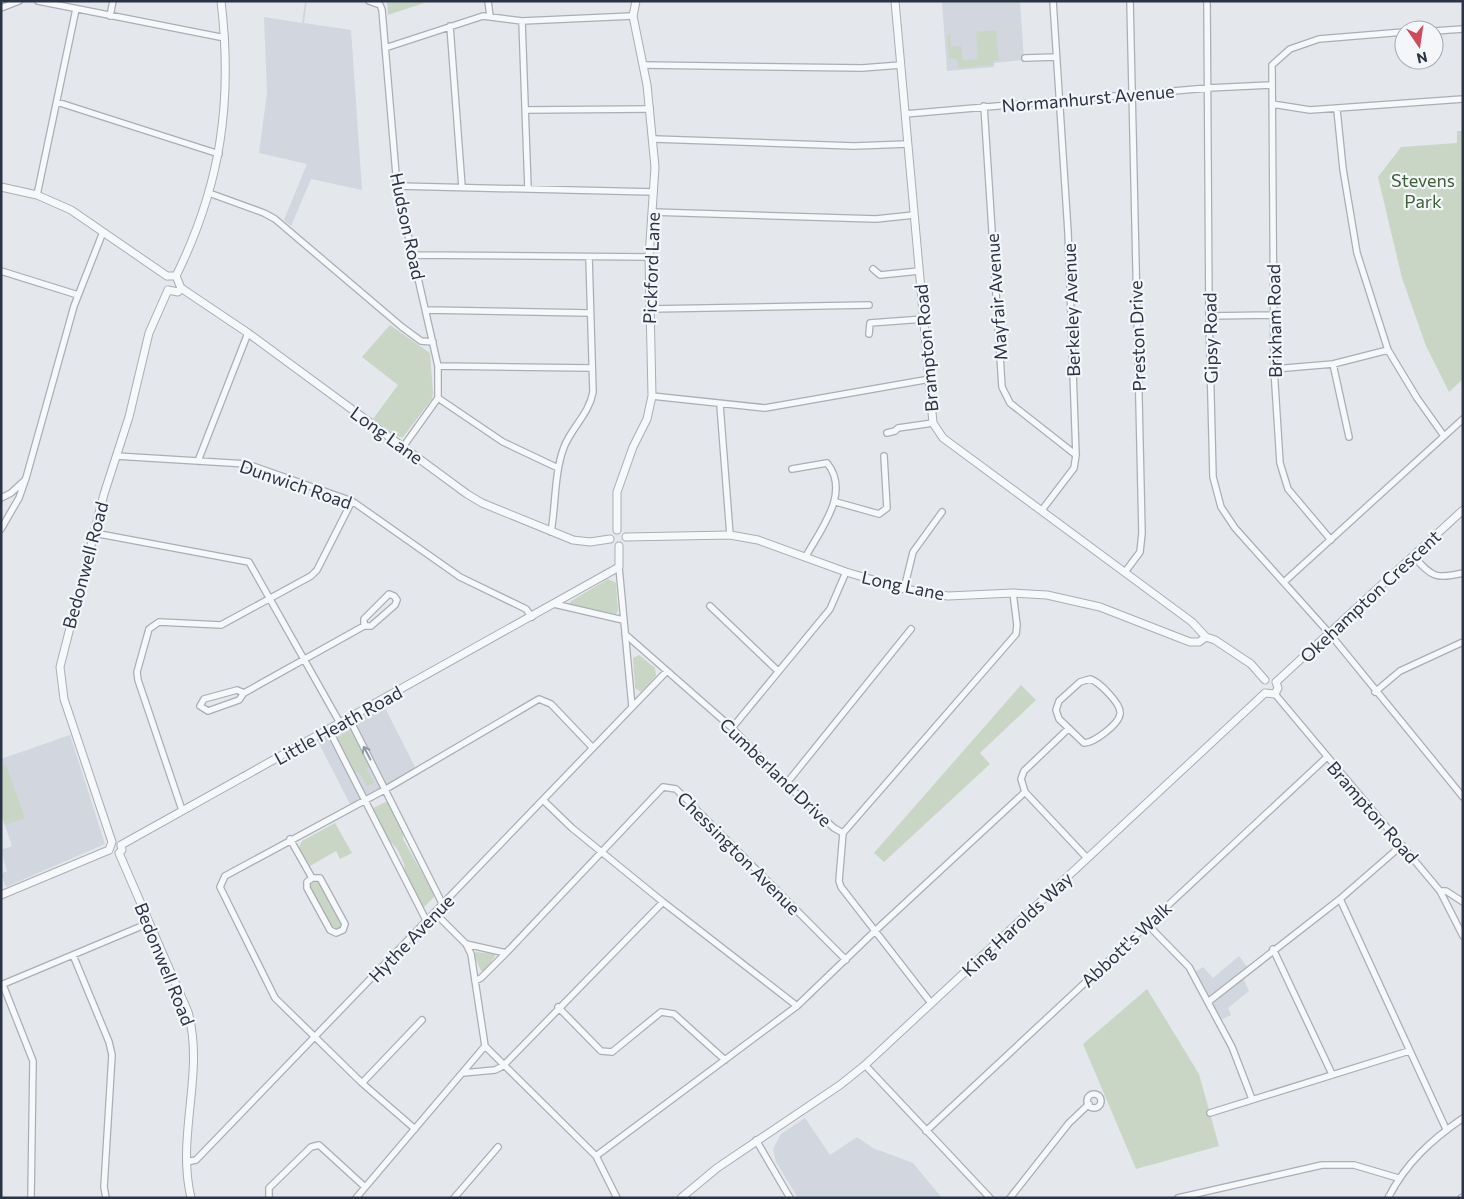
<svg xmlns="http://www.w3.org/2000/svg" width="1464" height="1199" viewBox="0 0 1464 1199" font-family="Commissioner,sans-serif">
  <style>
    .built { fill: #d2d6de }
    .green { fill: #c9d6c5 }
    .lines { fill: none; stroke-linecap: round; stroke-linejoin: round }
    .minor-casing { stroke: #a9aeb7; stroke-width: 8 }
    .tertiary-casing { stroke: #a9aeb7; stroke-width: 9 }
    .minor { stroke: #f7f8fa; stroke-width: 5.5 }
    .tertiary { stroke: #f7f8fa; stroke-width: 7 }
    .oneway { stroke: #9196a0 }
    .labels { text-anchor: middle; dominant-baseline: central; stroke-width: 4.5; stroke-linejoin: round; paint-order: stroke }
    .street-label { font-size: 18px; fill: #2b3445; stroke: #f4f6f9 }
    .park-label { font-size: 18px; fill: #3f6138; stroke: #f4f6f9 }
  </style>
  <rect width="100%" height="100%" fill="#e4e7ec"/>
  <path class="built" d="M305 1H307L304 23 351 30 362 190 311 179 291 226 284 220 307 164 259 153 267 93 264 17 302 23Z
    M942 1H1020L1024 60 994 63V67L947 71Z
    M383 704 416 769 350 804 316 738Z
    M70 735 105 844 6 887 1 874 7 871 1 850 12 846 1 814V759Z
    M1239 956 1249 969 1244 980 1249 991 1228 1008 1231 1015 1221 1020 1195 972 1203 967 1213 978Z
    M805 1118 830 1155 857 1137 873 1148 913 1163 942 1198H798L776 1162 773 1149 781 1134Z"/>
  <path class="green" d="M387 1H430L388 15Z
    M996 30 999 60 993 61V65L958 68 957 59H949L947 35H950L951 47 961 46 963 60 978 59 976 32Z
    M1457 131H1463V379L1449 392 1426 346 1402 278 1378 177 1401 147 1457 143Z
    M390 325 430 353 433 393 432 399 403 437H399L373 419 398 385 362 357Z
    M608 579 616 583 618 611 616 614 570 604 571 601Z
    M639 655 655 668 656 676 641 692 635 688 633 658Z
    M1021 685 1036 700 980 753 990 764 884 862 874 853Z
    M351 730 370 767 366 769 374 783 367 786 359 772 355 774 337 738Z
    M6 765 25 818 5 825 1 814V766Z
    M388 801 403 833V839L435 896 423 908 405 873C406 864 397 845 389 841L373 808Z
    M335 823 352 853 340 859 336 851 310 866 299 848 302 841Z
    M312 878H320L345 924 343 930H330L307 888Z
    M476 952 494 954 495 956 485 971H481L474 955Z
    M1147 989 1199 1074 1219 1146 1136 1169 1083 1044Z"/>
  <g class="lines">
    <g class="minor-casing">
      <path id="minor" d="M38 1 225 38
        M369 1 380 5 382 10 397 186 438 366V398L403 447
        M488 1 490 16
        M1207 1 1209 316 1213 477 1221 507 1235 528 1330 634 1463 797
        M1 8 19 1
        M110 16 113 1
        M522 21 528 189
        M450 26 462 187
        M1434 31 1463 29
        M385 48 483 16 522 21 633 16
        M1025 58 1056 57
        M643 65 862 68 901 65
        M57 102 219 154
        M1272 104 1310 110 1463 99
        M984 106 1002 387 1010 403 1076 455
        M527 110 650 109
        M1337 110 1343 169 1357 253 1388 350 1417 398 1444 436
        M905 114 1208 88 1271 85
        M654 139 854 146 908 144
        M397 186 654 192
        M209 193 264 213 275 219 402 327 421 341 433 342
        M37 195 76 9
        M652 212 876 219 914 215
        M413 255 649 257
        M873 269 880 275 919 271
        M1 271 78 295
        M649 309 869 305
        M426 310 589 313
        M1209 316 1274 315
        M869 334 870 323 924 319
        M1333 364 1349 437
        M438 366 591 368
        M1274 369 1333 364 1388 350
        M652 396 765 408 930 379
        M438 398 503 442 558 468
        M720 405 730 535
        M887 433 895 431 898 428 933 423
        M116 456 247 464 352 501 460 577 526 609 532 617
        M198 461 248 333
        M792 469 827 463C851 492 821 529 806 556
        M1 498 11 493 25 480
        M836 502 879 514 887 508 884 456
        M1042 510 1074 468 1076 455 1068 232 1053 1
        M1 529 19 498 26 478 74 306 103 232
        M551 532C556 504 554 474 564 447 572 427 589 414 593 392L589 257
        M94 533 249 562 340 723
        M1331 540 1288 489 1280 463 1274 369 1272 65 1290 49 1319 39 1404 32
        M1413 556C1432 576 1434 580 1463 573
        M619 567 632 707
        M1125 572 1140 552 1142 533 1130 1
        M1284 582 1463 419
        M904 589 913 552 942 512
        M554 604 623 620
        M710 606 778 671
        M625 634 732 728 786 784 834 828 843 833 839 881 841 887 931 1003
        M1090 679C1098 681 1122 704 1120 714 1119 724 1094 743 1084 743L1059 719 1056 710 1059 701 1080 682Z
        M1375 692 1400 671 1463 642
        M244 693 237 690 204 699 200 706 208 711 239 700 244 693 364 626H371L395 605 397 600 394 596 389 594 364 619V626
        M1275 694 1440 891 1463 936
        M349 718 443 905
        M732 728 830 609 846 572
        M1068 729 1024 771 1021 779 1025 792 1087 858
        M329 730 427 922
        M786 784 911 629
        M543 800 572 828 663 902 797 1006
        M182 810 138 680 137 672 149 629 159 622 221 625 311 576 317 570 352 501
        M843 833 1016 634 1017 625 1013 593
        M290 839 312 878
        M312 878H320L345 924 343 930 336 933 330 930 307 888V882Z
        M1440 891H1446L1463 902
        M1340 899 1446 1129
        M1147 924 1189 967 1232 1047 1252 1099
        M466 944 506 953 663 787 676 789 846 960
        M1273 949 1332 1074
        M73 955 109 1042 112 1055 104 1187 106 1198
        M475 981 481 978 506 953
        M1 985 149 923
        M3 985 33 1061 31 1198
        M1208 1002 1340 899 1402 845
        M558 1007 601 1051 612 1052 661 1012 674 1014 725 1060
        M485 1046 596 1156 617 1198
        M865 1065 990 1198
        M463 1073 495 1070 503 1066 663 902
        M362 1083 422 1020
        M1087 1101a7 7 0 1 1 14 0a7 7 0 1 1-14 0Z
        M1210 1113 1409 1051
        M415 1129 362 1083 275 998 220 887 225 876 386 789 539 699 551 704 592 747
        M926 1131 1326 758
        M756 1140 790 1198
        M596 1156 797 1006 876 930 1025 792
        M186 1162 196 1160 666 672
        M269 1198V1188L311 1147 319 1145 365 1187
        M356 1198 485 1046 471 954 466 944 435 913
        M454 1198 498 1147
        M1010 1198 1069 1123 1089 1104
        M1178 1198 1322 1165H1354L1398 1178
        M1388 1198C1406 1163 1431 1140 1463 1118
        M1461 1198 1463 1197"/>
    </g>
    <g class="tertiary-casing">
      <path id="tertiary" d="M895 1 933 423 943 438 1192 622 1206 637 1215 640 1251 664 1265 680
        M1 187 37 195 71 210 167 276
        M167 276H176L181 288 248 333 467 494 482 503 573 540 590 542 610 539
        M176 276C221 185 233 101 221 1
        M168 290 178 292 181 288
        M617 530V492L633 447 647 419 652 396 649 257 655 167 647 85 633 16 636 1
        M626 537 730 535 758 540 846 572 904 589 948 596 1013 593 1047 595 1100 607 1190 642H1199L1206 637
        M1276 682 1463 510
        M1265 693 1275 694 1278 688 1276 682
        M121 845 619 567V546
        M121 845 122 850 119 853 188 1012C205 1073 176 1135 191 1198
        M109 850 112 842 64 699 60 667 104 494 129 417 149 333 168 290
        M1 895 109 850
        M681 1198 717 1168 840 1085 865 1065 1265 693"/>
    </g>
    <use href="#minor" class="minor"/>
    <use href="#tertiary" class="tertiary"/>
  </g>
  <defs><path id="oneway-shaft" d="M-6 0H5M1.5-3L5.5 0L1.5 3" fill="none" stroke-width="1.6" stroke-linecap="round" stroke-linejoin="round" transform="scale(1.25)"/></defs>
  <use class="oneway" href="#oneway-shaft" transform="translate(367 753) rotate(-118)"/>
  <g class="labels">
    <g class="street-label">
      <text transform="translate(1088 98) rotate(-5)">Normanhurst Avenue</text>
      <text transform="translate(408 226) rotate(78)">Hudson Road</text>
      <text transform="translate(651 268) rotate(-88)">Pickford Lane</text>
      <text transform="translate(996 297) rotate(-94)">Mayfair Avenue</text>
      <text transform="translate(1071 310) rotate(-92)">Berkeley Avenue</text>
      <text transform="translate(1274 321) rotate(-91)">Brixham Road</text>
      <text transform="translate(1137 336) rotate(-92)">Preston Drive</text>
      <text transform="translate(1210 338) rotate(-91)">Gipsy Road</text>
      <text transform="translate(926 348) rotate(-95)">Brampton Road</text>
      <text transform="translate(387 435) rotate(36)">Long Lane</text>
      <text transform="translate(296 484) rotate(19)">Dunwich Road</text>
      <text transform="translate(85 565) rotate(-75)">Bedonwell Road</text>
      <text transform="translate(903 585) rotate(12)">Long Lane</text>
      <text transform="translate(1370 596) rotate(-43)">Okehampton Crescent</text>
      <text transform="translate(338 725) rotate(-29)">Little Heath Road</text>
      <text transform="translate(776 772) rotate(44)">Cumberland Drive</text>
      <text transform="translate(1373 812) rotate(49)">Brampton Road</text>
      <text transform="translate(739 853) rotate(45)">Chessington Avenue</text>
      <text transform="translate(1017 924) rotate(-43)">King Harolds Way</text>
      <text transform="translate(411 938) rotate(-46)">Hythe Avenue</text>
      <text transform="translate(1126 944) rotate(-43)">Abbott's Walk</text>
      <text transform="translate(165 964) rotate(68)">Bedonwell Road</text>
    </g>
    <g class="park-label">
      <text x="1423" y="180">Stevens<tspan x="1423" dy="21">Park</tspan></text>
    </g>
  </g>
  <rect width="1464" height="1199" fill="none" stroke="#2b3445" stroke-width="5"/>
  <g transform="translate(1419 45) rotate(167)"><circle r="24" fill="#f4f6f9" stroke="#a4a8b1"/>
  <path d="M0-4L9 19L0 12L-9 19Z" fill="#d1495b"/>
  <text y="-8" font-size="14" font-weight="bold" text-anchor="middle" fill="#2b3445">N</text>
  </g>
</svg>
